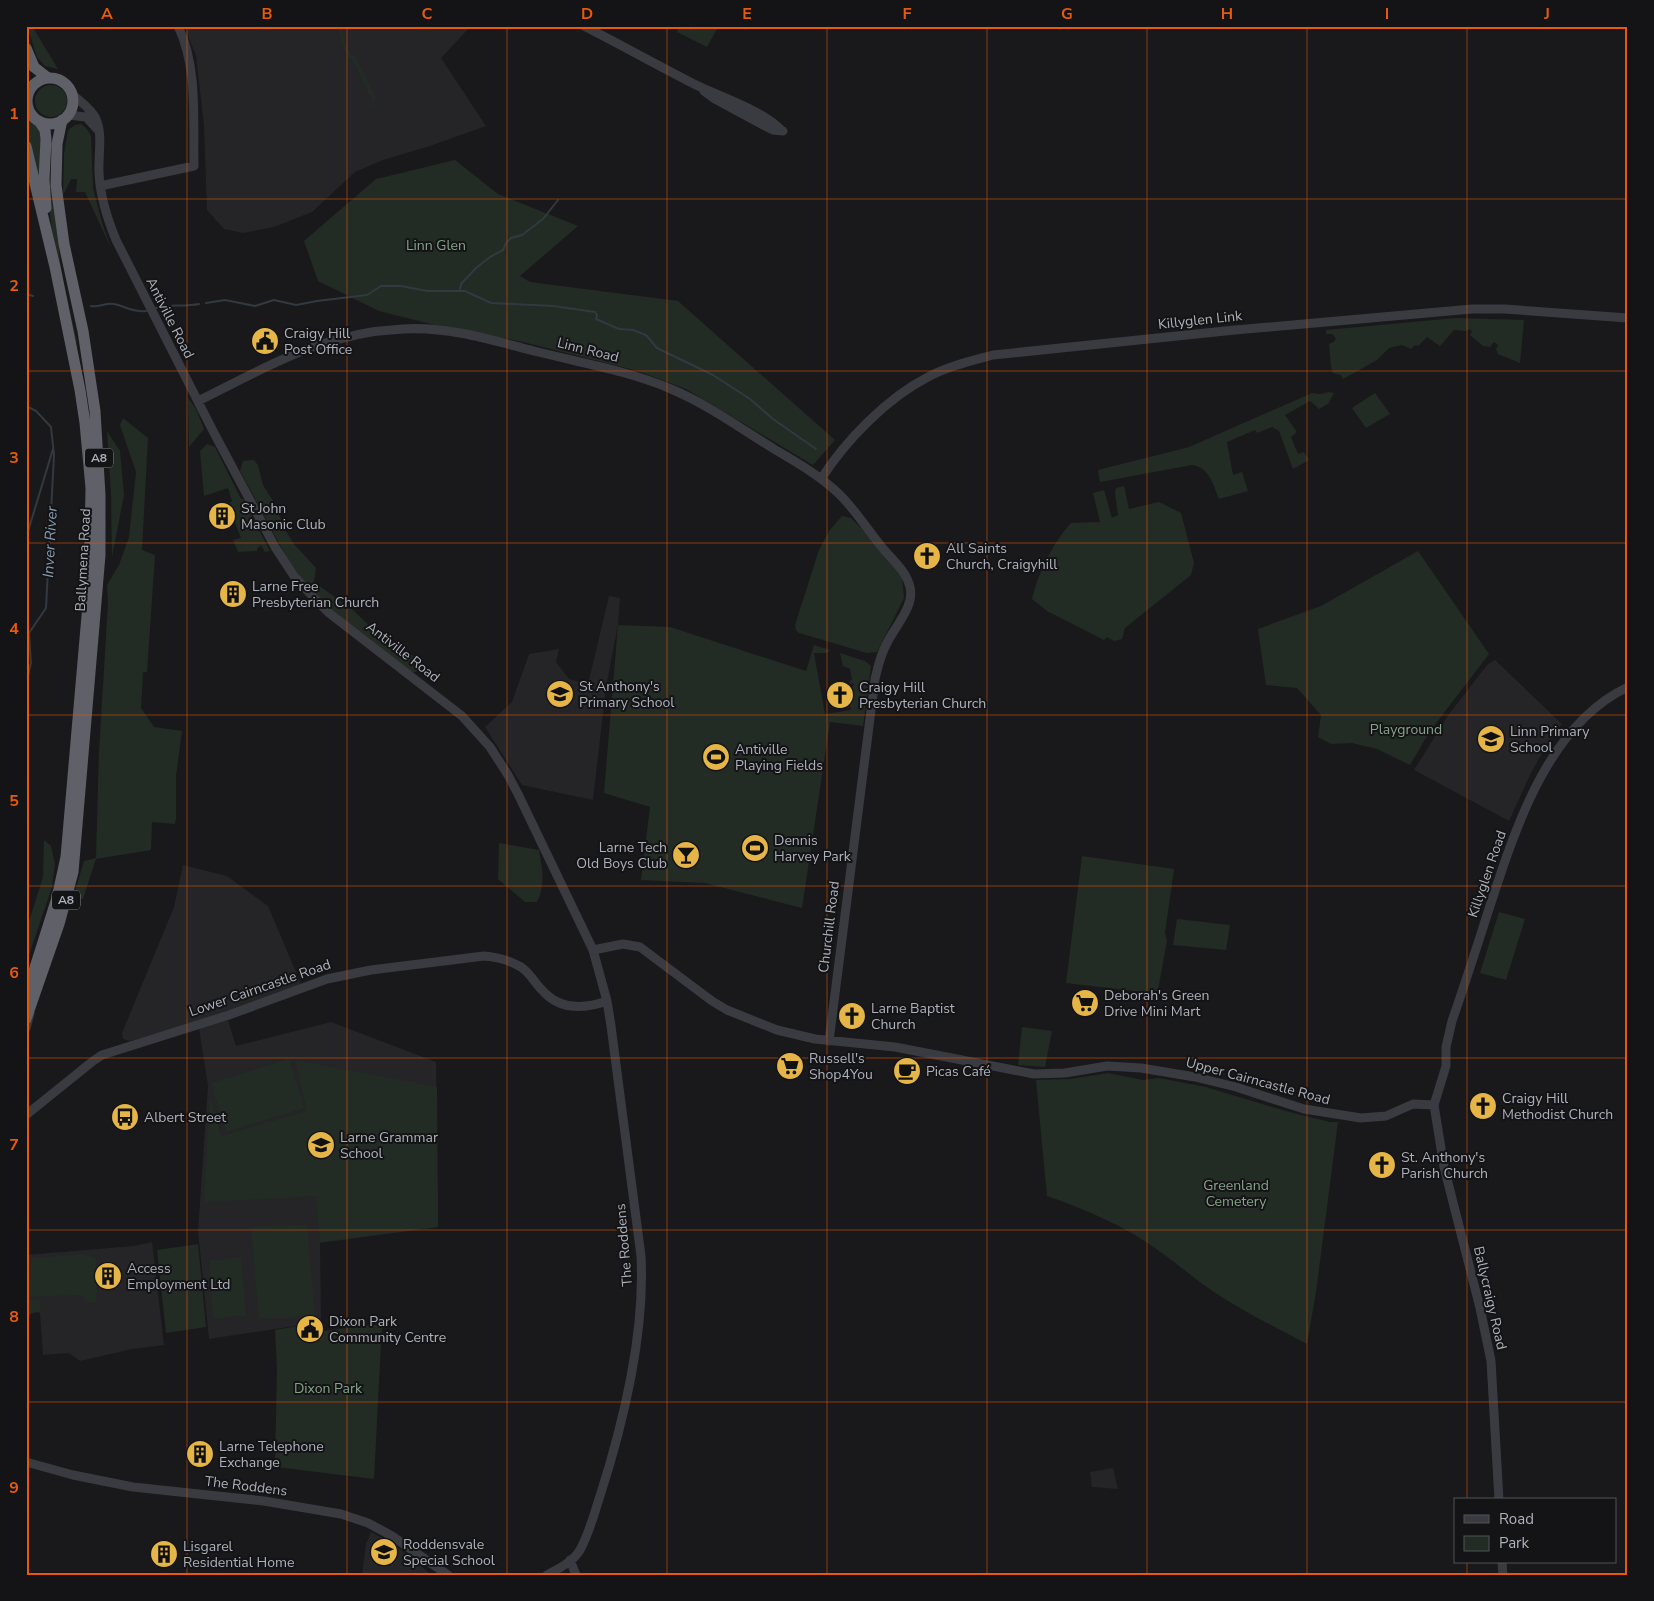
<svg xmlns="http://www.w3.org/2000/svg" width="1654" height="1601" viewBox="0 0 1654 1601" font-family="'Nunito Sans',sans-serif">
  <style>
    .built { fill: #252528 }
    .green { fill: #232b25 }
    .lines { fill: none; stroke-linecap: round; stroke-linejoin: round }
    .stream { stroke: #323940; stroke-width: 2 }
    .tertiary { stroke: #3a3b40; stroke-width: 9 }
    .trunk { stroke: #5f6068; stroke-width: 11 }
    .grid { fill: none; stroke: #e8590c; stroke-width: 1; stroke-opacity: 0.55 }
    .labels { text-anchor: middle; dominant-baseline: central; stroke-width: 4; stroke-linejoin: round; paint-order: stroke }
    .shield { fill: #141416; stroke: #7f8189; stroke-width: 1 }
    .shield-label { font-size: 12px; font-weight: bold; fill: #adb0ba }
    .park-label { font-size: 14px; fill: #85a388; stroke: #141416 }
    .street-label { font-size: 14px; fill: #adb0ba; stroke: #141416 }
    .poi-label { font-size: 14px; fill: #adb0ba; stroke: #141416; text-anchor: start }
    .water-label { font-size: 15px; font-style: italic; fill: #869cb2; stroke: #141416 }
    .neatline { fill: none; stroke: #e8590c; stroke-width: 2 }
    .grid-label { font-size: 16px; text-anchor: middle; font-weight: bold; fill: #e8590c }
  </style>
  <rect width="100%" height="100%" fill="#19191b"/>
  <path class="built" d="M192 26H471L441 58 486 126 430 146 383 160 355 172 312 212 274 227 243 233 224 229 207 210 204 126 196 55 186 32Z
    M609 596 620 598 618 625 606 687 593 800 522 785 485 727 512 702 529 654 559 649 556 662 569 679 588 684Z
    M1495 660 1562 724 1551 737 1531 773 1509 821 1414 770 1449 714 1488 664Z
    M183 865 227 876 268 906 301 984 227 1013 130 1041 123 1039 122 1033 174 907Z
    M228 1020 236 1046 331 1022 436 1062 438 1227 320 1243 321 1322 209 1339 198 1231 208 1086 199 1028Z
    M152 1242 164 1345 132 1349 80 1361 69 1353 43 1355 40 1313 26 1309V1255L134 1246Z
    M1113 1468 1118 1489 1092 1487 1090 1472Z
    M371 1532 393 1544 413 1559 431 1575H362L366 1544Z"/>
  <path class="green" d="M27 26H32L58 69 45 66 37 57Z
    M339 26H342L345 43 350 54 355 56 376 98 371 107 369 105 373 101 371 94H369L352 59 348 57 341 42Z
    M680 26H716L718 27 707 47 677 32Z
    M35 101a16 16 0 1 1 32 0a16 16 0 1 1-32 0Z
    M26 116 40 130 42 137 41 175H35L26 127Z
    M81 124 87 129 91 136 93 188 102 223 111 248 85 192H76L77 179H71L63 195 64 154 68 130 75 125Z
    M455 160 498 194 578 226 520 276 530 282 678 301 835 440 813 465 686 389 638 371 523 342 435 325 379 311 318 281 304 241 376 179Z
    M47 185H52L61 270 77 343 75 342 52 232Z
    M1456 318 1524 320 1520 363 1498 354 1496 349 1498 345 1494 342 1490 347 1483 346 1470 335 1472 332 1470 329 1466 331 1454 330 1440 346 1427 337 1418 346 1415 345 1411 349 1402 345 1389 348 1377 360 1343 379 1341 375 1333 373 1331 367 1329 344 1334 342 1336 338 1332 334H1326V330Z
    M1329 392 1334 393 1328 404 1319 409 1310 401 1285 415 1297 432 1291 437 1298 454 1304 452 1309 460 1293 469 1279 431 1272 427 1257 433 1255 430 1227 442 1233 475 1242 472 1248 491 1219 499C1213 484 1209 467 1192 465L1100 482 1098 470 1189 447 1312 393 1320 394Z
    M1375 393 1390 414 1366 428 1352 408Z
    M188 398 196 409 204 429 189 447Z
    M123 418 148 438 142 550 155 555 147 672H143L141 708 154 727 182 731 176 776V818L175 824 152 822 151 850 96 859 83 899 73 898 84 861 96 858 99 752 108 603 107 585 119 565 129 537 136 472 120 425Z
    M107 431 120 451 124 495 112 557 111 493Z
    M207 444 215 447 241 499H243L270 551 265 552 261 545 257 549V551L238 552 233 540 241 538 230 510 233 508 230 503 232 501 228 488 204 496 200 451Z
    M254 460 258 465 263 485 275 504 284 528 294 544 316 568 314 582 353 610 375 631 418 659 420 668 416 672H411L335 614 301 578 287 558 240 471 243 461Z
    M1124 486 1129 509 1159 502 1181 513 1194 563 1191 575 1125 628 1122 639 1114 641 1107 637 1104 640 1047 611 1032 599C1038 574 1053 542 1071 523L1100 522 1093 493 1104 490 1112 518 1118 515 1115 493 1116 488Z
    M842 516 851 518 863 530 895 566 902 578 904 598 877 652 867 653 799 633 796 630 795 625 819 550 829 531Z
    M1418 551 1489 654 1430 731 1410 765 1377 749 1352 743 1331 744 1318 737 1321 715 1297 688 1266 685 1258 629 1321 606Z
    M618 625 670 627 806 671 814 645 830 650 827 653H814L825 714 851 710 845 688 854 686 853 683 850 684V681L852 680 850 669 843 666 840 653 865 661 871 666 863 726 830 722 802 908 705 883 641 880 650 807 604 793Z
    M44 840 51 846 55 864 52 887 26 964V931L43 877Z
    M499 843 539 850C542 867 546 885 537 902H525L498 879Z
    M1082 856 1174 869 1165 933 1167 941 1158 990 1152 993 1066 983Z
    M1499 912 1525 919 1506 980 1480 973Z
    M1177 919 1230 925 1226 950 1173 945Z
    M1022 1027 1052 1031 1045 1067 1018 1065Z
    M289 1059 304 1108 226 1132 211 1083Z
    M295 1060 437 1087 438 1227 320 1242 316 1196 204 1202 210 1096 221 1136 307 1111Z
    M1108 1073 1143 1080 1159 1078 1206 1087 1289 1112 1330 1122H1338L1316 1292 1307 1344C1277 1328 1246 1313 1217 1294 1197 1281 1179 1265 1159 1251 1125 1226 1087 1210 1047 1196L1036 1080 1070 1079Z
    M307 1225 315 1316 259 1319 251 1227Z
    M198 1244 206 1327 166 1333 157 1250Z
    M82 1254 96 1258 97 1301 86 1302 82 1295 26 1297V1278H31V1259Z
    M241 1258 246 1316 213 1318 209 1260Z
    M26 1300H40L41 1311 30 1314 27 1320Z
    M321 1322 322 1331 382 1324 374 1479 276 1467 275 1464 277 1369 275 1330Z"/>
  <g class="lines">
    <path class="stream" d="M691 29 693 26
      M460 291 461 284 476 268 490 257 503 250 506 243 511 238 522 235 543 219 558 200
      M26 294 33 296
      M206 303 225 300 255 306 274 300 296 305 317 301 367 295 381 286H401L427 291H465L491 303 553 306 595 312 597 315 596 319 619 329 633 330 646 335 657 348 713 375 750 399 773 419 816 449
      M91 306C99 308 106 302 114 304 125 306 134 313 146 311
      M156 308C170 304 185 307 199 304
      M26 406 36 411 51 427 54 455 46 608 29 633 31 663 26 684
      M26 538 53 449"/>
    <path class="tertiary" d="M584 26C621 45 657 65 694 84 718 96 765 111 782 131
      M704 91 715 99 765 126 773 130 783 131
      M72 94C79 101 92 109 96 119 103 135 98 155 99 173 100 197 107 218 116 240L214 433 275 547 294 576 315 599 329 613 462 716 490 747 508 775 518 794 593 950 607 1001 611 1026 641 1256C645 1332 623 1424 600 1496 594 1514 589 1534 580 1550 573 1562 558 1569 547 1575
      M68 115 86 117 97 129
      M100 186 194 166C193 122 198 66 178 26
      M198 401C269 366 321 333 403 329 449 326 495 341 538 352 582 363 629 371 671 389 707 404 740 428 774 449 796 462 819 475 838 493 855 509 866 528 881 546 891 559 906 570 910 587 915 607 894 627 886 645 880 656 878 667 875 679L829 1041
      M821 479C846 440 887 398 928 377 949 366 971 361 993 355L1235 330 1472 309H1505L1628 318
      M593 950 623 944 640 947 712 1001 727 1010 777 1030 815 1039 895 1047 1034 1074 1065 1073 1107 1066 1141 1068 1195 1077 1236 1087 1304 1109 1361 1118 1386 1116 1413 1104 1434 1105
      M26 1028 30 1013
      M1434 1105 1446 1066V1047L1452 1021C1465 984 1477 946 1489 909 1515 830 1547 725 1628 687
      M1434 1105 1444 1167 1480 1308 1491 1361 1499 1500
      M26 1115 93 1061 102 1055 229 1015 327 979 371 970 484 956C497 957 509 960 521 967 530 973 535 983 542 990 559 1010 584 1009 607 1001
      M26 1462 73 1475 133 1487 264 1501 341 1514 368 1523 392 1536 448 1575
      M570 1560 576 1575
      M1502 1562 1503 1575"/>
    <path class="trunk" d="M26 48 34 67 48 78
      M27 101a23 23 0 1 1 46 0a23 23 0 1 1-46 0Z
      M39 121 45 130 46 139 44 180 46 208
      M26 146 55 267 80 390 85 423 91 488 89 593 66 857 57 898 26 996
      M26 1019 59 924 73 872 100 555V495L95 411 83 331 64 244 56 185 57 144 62 120"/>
  </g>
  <path class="grid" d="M187 26V1575M347 26V1575M507 26V1575M667 26V1575M827 26V1575M987 26V1575M1147 26V1575M1307 26V1575M1467 26V1500M26 199H1628M26 371H1628M26 543H1628M26 715H1628M26 886H1628M26 1058H1628M26 1230H1628M26 1402H1628M1467 1562V1575"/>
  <defs>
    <g id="civic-disc" transform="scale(1.4375)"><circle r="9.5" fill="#e5b647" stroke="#141416"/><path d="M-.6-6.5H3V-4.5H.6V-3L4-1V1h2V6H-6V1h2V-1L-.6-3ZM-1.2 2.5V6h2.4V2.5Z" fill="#111"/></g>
    <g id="building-disc" transform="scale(1.4375)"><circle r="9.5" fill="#e5b647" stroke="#141416"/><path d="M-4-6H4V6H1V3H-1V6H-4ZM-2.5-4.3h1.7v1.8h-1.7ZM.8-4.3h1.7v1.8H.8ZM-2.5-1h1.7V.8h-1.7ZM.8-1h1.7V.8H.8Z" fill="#111"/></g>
    <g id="church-disc" transform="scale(1.4375)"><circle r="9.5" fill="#e5b647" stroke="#141416"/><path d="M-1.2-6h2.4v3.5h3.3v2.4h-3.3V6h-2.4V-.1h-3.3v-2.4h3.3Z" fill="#111"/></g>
    <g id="school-disc" transform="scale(1.4375)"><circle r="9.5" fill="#e5b647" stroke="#141416"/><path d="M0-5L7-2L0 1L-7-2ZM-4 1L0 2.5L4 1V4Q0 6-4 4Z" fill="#111"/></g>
    <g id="stadium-disc" transform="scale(1.4375)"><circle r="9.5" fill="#e5b647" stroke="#141416"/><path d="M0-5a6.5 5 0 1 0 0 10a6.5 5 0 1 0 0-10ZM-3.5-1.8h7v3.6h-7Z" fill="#111"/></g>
    <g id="bar-disc" transform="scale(1.4375)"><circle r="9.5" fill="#e5b647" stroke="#141416"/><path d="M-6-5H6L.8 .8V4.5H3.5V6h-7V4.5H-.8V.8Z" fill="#111"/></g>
    <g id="supermarket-disc" transform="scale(1.4375)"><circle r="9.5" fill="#e5b647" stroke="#141416"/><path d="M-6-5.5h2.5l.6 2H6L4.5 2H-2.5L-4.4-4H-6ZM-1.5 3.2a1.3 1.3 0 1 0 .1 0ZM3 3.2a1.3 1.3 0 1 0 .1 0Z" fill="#111"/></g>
    <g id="cafe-disc" transform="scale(1.4375)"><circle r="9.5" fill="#e5b647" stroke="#141416"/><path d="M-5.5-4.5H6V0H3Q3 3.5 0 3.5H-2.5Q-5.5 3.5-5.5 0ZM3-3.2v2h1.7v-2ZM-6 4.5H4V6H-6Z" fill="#111"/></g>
    <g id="bus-disc" transform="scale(1.4375)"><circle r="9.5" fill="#e5b647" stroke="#141416"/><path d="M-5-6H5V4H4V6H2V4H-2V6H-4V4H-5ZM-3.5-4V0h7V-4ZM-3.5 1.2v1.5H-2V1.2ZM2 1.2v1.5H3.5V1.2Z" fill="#111"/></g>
  </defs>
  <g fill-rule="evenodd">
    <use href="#civic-disc" x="265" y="341"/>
    <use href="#building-disc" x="222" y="516"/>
    <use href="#church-disc" x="927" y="556"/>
    <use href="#building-disc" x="233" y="594"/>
    <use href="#school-disc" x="560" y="694"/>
    <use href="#church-disc" x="840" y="695"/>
    <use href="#school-disc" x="1491" y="739"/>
    <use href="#stadium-disc" x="716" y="757"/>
    <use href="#stadium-disc" x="755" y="848"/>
    <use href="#bar-disc" x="686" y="855"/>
    <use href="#supermarket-disc" x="1085" y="1003"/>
    <use href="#church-disc" x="852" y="1016"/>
    <use href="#supermarket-disc" x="790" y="1066"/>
    <use href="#cafe-disc" x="907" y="1071"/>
    <use href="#church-disc" x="1483" y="1106"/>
    <use href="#bus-disc" x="125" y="1117"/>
    <use href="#school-disc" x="321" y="1145"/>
    <use href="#church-disc" x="1382" y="1165"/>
    <use href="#building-disc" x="108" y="1276"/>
    <use href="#civic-disc" x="310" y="1329"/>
    <use href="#building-disc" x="200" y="1454"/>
    <use href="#school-disc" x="384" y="1552"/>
    <use href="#building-disc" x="164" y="1554"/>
  </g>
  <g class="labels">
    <g class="shield">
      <rect x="85" y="448.5" width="28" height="19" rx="4"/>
      <rect x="52" y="890.5" width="28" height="19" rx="4"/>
    </g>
    <g class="shield-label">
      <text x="99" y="458">A8</text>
      <text x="66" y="900">A8</text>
    </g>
    <g class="park-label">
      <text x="436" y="245">Linn Glen</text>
      <text x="1406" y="729">Playground</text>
      <text x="1236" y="1185">Greenland<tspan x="1236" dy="16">Cemetery</tspan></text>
      <text x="328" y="1388">Dixon Park</text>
    </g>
    <g class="street-label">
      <text transform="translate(170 318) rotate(63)">Antiville Road</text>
      <text transform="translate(1200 320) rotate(-6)">Killyglen Link</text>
      <text transform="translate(588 350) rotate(14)">Linn Road</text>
      <text transform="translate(83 560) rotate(-87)">Ballymena Road</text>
      <text transform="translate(403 652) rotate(38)">Antiville Road</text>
      <text transform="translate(1487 874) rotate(-71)">Killyglen Road</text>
      <text transform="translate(829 927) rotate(-83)">Churchill Road</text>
      <text transform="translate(260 988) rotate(-19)">Lower Cairncastle Road</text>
      <text transform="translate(1258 1081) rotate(15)">Upper Cairncastle Road</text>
      <text transform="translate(624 1245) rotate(-95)">The Roddens</text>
      <text transform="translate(1490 1298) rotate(77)">Ballycraigy Road</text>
      <text transform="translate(246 1486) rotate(7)">The Roddens</text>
    </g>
    <g class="poi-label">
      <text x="284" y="333">Craigy Hill<tspan x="284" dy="16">Post Office</tspan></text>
      <text x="241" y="508">St John<tspan x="241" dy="16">Masonic Club</tspan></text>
      <text x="946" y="548">All Saints<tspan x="946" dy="16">Church, Craigyhill</tspan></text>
      <text x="252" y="586">Larne Free<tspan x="252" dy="16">Presbyterian Church</tspan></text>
      <text x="579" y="686">St Anthony's<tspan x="579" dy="16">Primary School</tspan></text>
      <text x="859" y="687">Craigy Hill<tspan x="859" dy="16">Presbyterian Church</tspan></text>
      <text x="1510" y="731">Linn Primary<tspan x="1510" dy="16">School</tspan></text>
      <text x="735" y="749">Antiville<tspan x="735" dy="16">Playing Fields</tspan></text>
      <text x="774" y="840">Dennis<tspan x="774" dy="16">Harvey Park</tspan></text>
      <text x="667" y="847" text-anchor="end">Larne Tech<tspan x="667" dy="16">Old Boys Club</tspan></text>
      <text x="1104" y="995">Deborah's Green<tspan x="1104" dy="16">Drive Mini Mart</tspan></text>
      <text x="871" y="1008">Larne Baptist<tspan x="871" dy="16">Church</tspan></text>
      <text x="809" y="1058">Russell's<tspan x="809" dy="16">Shop4You</tspan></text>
      <text x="926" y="1071">Picas Café</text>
      <text x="1502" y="1098">Craigy Hill<tspan x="1502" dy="16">Methodist Church</tspan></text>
      <text x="144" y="1117">Albert Street</text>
      <text x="340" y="1137">Larne Grammar<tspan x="340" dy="16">School</tspan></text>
      <text x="1401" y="1157">St. Anthony's<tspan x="1401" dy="16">Parish Church</tspan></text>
      <text x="127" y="1268">Access<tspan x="127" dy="16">Employment Ltd</tspan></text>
      <text x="329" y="1321">Dixon Park<tspan x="329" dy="16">Community Centre</tspan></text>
      <text x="219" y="1446">Larne Telephone<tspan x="219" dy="16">Exchange</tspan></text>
      <text x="403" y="1544">Roddensvale<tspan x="403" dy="16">Special School</tspan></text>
      <text x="183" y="1546">Lisgarel<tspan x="183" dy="16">Residential Home</tspan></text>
    </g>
    <g class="water-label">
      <text transform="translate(50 542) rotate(-87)">Inver River</text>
    </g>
  </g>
  <rect width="1654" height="1601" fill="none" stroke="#141416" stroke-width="55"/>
  <rect x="1454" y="1498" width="162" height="65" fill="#141416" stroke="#515258"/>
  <rect x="1464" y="1515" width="25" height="8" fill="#3a3b40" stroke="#515258"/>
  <text x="1499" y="1524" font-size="15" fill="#adb0ba">Road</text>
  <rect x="1464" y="1536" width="25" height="15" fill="#232b25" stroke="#515258"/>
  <text x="1499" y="1548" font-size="15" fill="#adb0ba">Park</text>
  <rect x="28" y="28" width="1598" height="1546" class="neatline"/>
  <g class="grid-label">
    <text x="107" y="19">A</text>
    <text x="267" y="19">B</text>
    <text x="427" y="19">C</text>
    <text x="587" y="19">D</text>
    <text x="747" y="19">E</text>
    <text x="907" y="19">F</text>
    <text x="1067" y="19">G</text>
    <text x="1227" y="19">H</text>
    <text x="1387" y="19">I</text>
    <text x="1547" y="19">J</text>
    <text x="14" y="119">1</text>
    <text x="14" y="291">2</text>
    <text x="14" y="463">3</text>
    <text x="14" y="634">4</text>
    <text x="14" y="806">5</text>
    <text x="14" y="978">6</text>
    <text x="14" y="1150">7</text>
    <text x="14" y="1322">8</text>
    <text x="14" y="1493">9</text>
  </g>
</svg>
